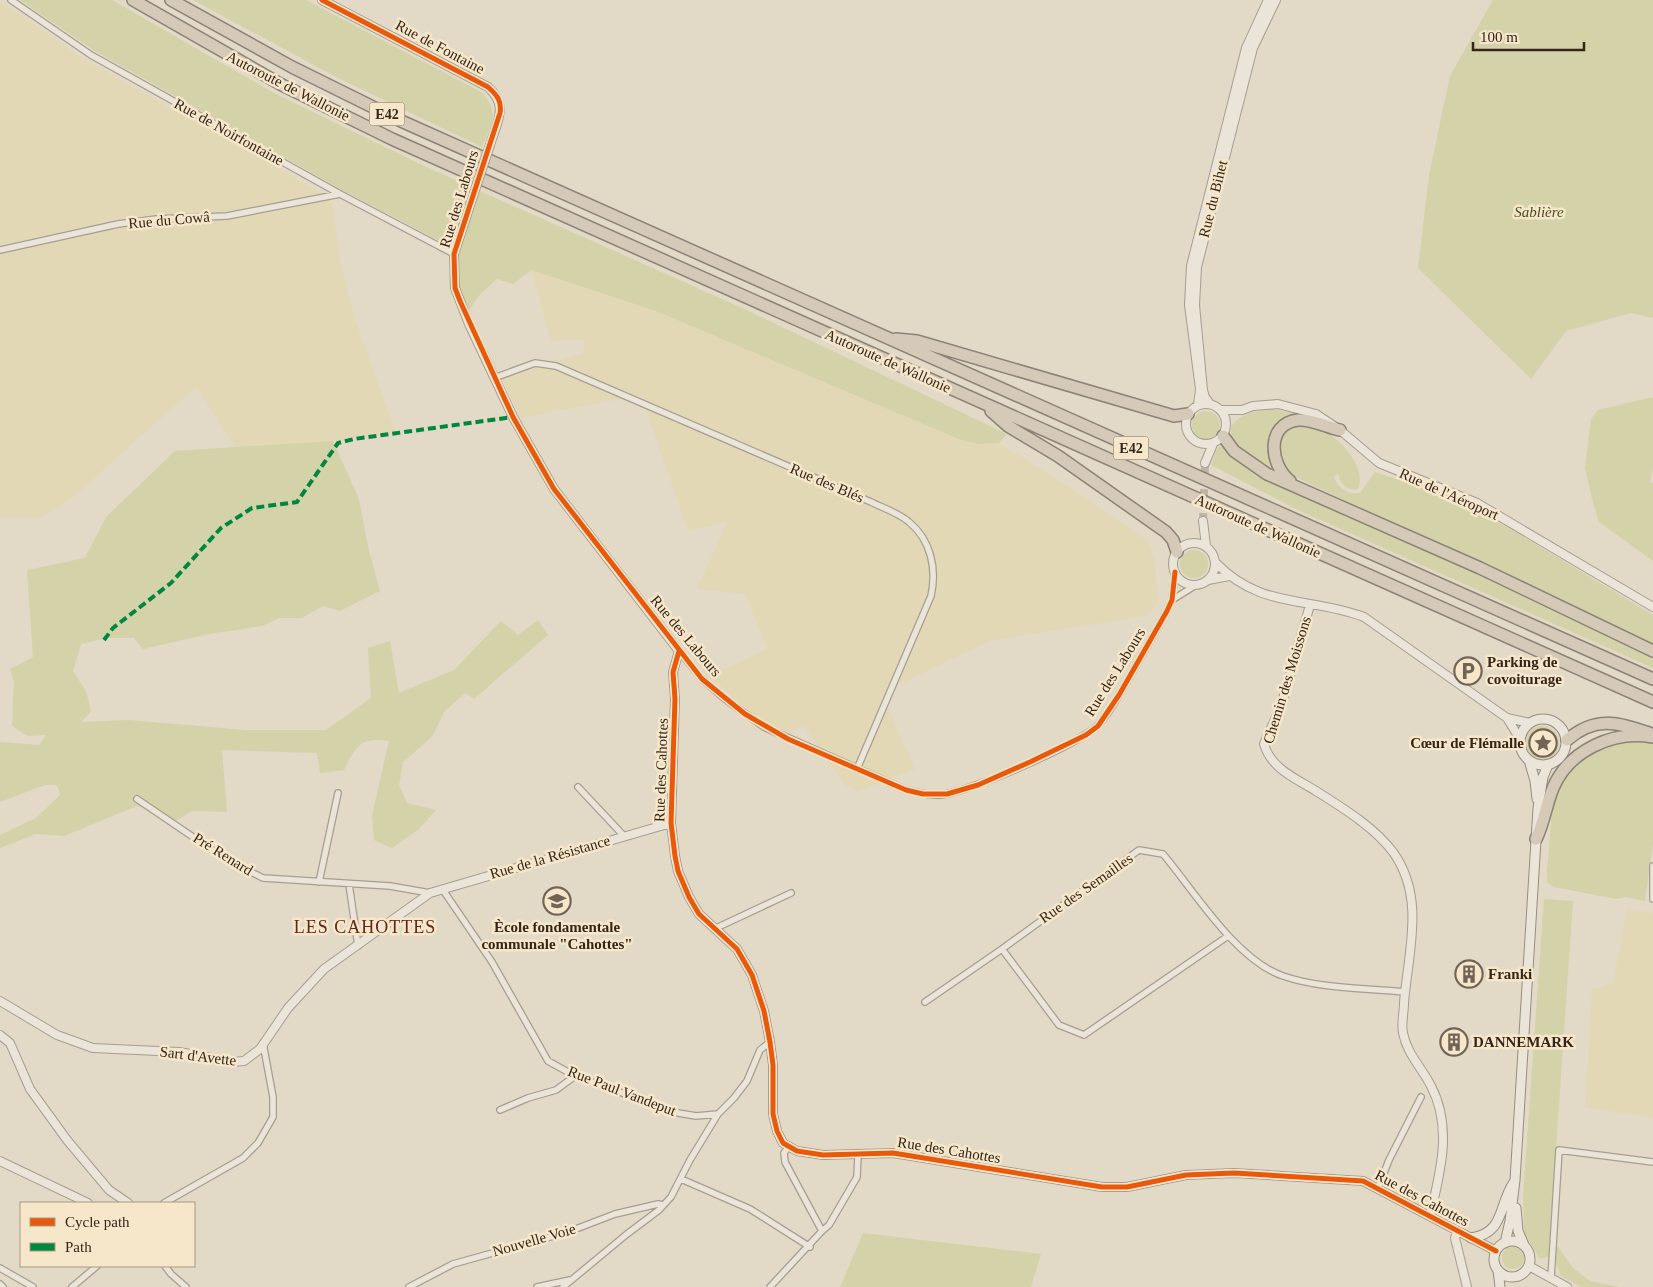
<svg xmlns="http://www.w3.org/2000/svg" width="1653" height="1287" viewBox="0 0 1653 1287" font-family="Georgia,serif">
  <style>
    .farmland { fill: #e3d8b6 }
    .green { fill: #d4d2a8 }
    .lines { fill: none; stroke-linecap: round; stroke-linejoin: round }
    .tertiary-tunnel { stroke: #bfb5a4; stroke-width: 8; stroke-dasharray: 8 4; stroke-linecap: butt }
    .minor-casing { stroke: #a69e91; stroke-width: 8 }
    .tertiary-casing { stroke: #a69e91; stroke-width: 10 }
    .secondary-casing { stroke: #968d81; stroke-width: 11 }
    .motorway-casing { stroke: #8c8378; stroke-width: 14 }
    .minor { stroke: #eae4d9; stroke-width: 5.5 }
    .tertiary { stroke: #eae4d9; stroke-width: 8 }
    .secondary { stroke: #eae4d9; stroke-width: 9 }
    .motorway { stroke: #d5c9b8; stroke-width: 11 }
    .tertiary-bridge-casing { stroke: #a69e91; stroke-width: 10; stroke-linecap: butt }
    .tertiary-bridge { stroke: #eae4d9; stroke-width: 8 }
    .quiet { stroke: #00873e; stroke-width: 4; stroke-dasharray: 8 4; stroke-linecap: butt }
    .cycleway-casing { stroke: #f6e7ca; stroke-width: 8 }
    .cycleway { stroke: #e8590c; stroke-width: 5 }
    .labels { text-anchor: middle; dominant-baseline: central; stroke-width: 5; stroke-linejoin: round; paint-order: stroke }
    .shield { fill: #f6e7ca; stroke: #6e5f4f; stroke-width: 1 }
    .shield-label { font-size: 14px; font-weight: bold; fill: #34251a }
    .street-label { font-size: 15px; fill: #34251a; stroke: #f6e7ca }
    .park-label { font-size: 15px; font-style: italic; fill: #475120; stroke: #f6e7ca }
    .poi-label { font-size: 15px; font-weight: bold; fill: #34251a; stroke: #f6e7ca; text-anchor: start }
    .quarter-label { font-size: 18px; letter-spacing: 1px; fill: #622519; stroke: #f6e7ca }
  </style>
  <rect width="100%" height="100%" fill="#e2d9c7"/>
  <path class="farmland" d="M0 1 87 61 331 198 341 265 355 319 396 433 333 441 236 447 196 387 73 497 51 512 38 518 0 517Z
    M531 270 656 311 961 440 979 444 999 443 1073 489 1149 542 1155 561 1158 601 1146 616 989 641 888 690 885 700 915 769 857 792 844 784 804 726 779 736 709 676 767 649 745 594 697 589 727 522 688 531 641 395 520 418 502 379 583 353 585 339 551 341Z
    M1627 908 1653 913V1118L1585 1107 1592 989 1613 983Z"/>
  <path class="green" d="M20 0H112L274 93 424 166 742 308 1007 434 999 443 979 444 961 440 656 311 531 270 513 284 497 279 481 293 462 320 451 292 449 246 346 192 95 51Z
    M193 0H306L483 93C500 117 492 122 482 147L338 78Z
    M1653 0V318L1631 313 1566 331 1531 379 1418 268 1429 175 1450 76 1493 0Z
    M1653 397V468L1650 482 1653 483V561L1599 522 1593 503 1585 468 1591 419 1598 410Z
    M1272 409 1304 415 1293 418 1270 453 1274 471 1239 447C1214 421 1252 410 1272 409Z
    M1192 425a14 14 0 1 1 28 0a14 14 0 1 1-28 0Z
    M1295 425C1301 425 1309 425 1315 427 1336 433 1368 466 1358 489 1352 491 1348 488 1342 484L1338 473 1334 477C1338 488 1348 495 1360 493L1375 472 1458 500 1514 531 1653 615V645L1545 591 1393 524 1290 474C1287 470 1281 466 1280 461 1274 447 1282 430 1295 425Z
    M333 441 359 499 369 551 380 591 340 611 323 606 302 618H279L262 626 209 634 143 649 134 638H107L81 644 73 671 86 691 91 711 81 722 129 720 245 730H326L371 698 368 648 390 641 399 693 454 670 501 621 518 635 538 620 548 635 474 699 465 693 444 712 432 737 403 762 399 785 407 803 436 810 419 829 392 848 374 840 372 815 389 741C360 737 356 746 344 770L320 773 317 753 222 750 227 812 192 811 168 825 151 811 137 806 64 836 36 834 0 848V835L36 818 60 795 57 785H45L0 802V742L39 745 46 735 27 736 12 726 14 682 10 669 33 657 27 570 85 558 106 517 175 451Z
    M1221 445 1653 655V668L1298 510 1211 465 1216 450Z
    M1180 564a14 14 0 1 1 28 0a14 14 0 1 1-28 0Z
    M1525 743a17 17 0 1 1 34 0a17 17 0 1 1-34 0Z
    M1643 741 1653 743V844L1645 901 1626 897 1616 899 1554 887 1547 882V872L1553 798 1560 778 1593 750 1615 742Z
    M1544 899 1573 901 1550 1236 1573 1268 1590 1281 1619 1287H1581L1561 1276 1554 1258 1550 1256 1540 1259 1524 1233 1523 1197Z
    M863 1233 1041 1254 1031 1287H840Z
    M1502 1258a11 11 0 1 1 22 0a11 11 0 1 1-22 0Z"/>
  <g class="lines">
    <path class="tertiary-tunnel" d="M1203 521 1205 463"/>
    <g class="minor-casing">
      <path id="minor" d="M11 0 91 55 340 194 454 254
        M0 250 118 224 157 219 227 216 340 194
        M494 378 535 363 556 366 871 502C883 508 899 513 909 522 931 540 937 569 931 596L857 769
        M1172 600 1196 585
        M679 651 702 679 725 699 764 727 906 790C917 792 928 796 940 795 967 793 1080 744 1098 725 1108 715 1115 702 1122 690 1137 664 1152 638 1167 611L1172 600 1175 572
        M578 787 624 836
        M137 799 227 860 263 878 390 886 430 893
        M1653 866V899
        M319 882 338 793
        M349 884 358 946
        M443 890 492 962 548 1061 575 1076 678 1113 696 1116 718 1114
        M714 929 791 893
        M1228 936 1084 1035 1059 1025 1002 949 1139 850 1163 854C1195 892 1236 960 1283 976 1321 989 1365 988 1405 992
        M925 1002 1002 949
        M500 1110 528 1098 556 1090 575 1076
        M681 1179 750 1209 810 1247
        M1378 1188 1389 1160 1421 1097
        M164 1203 243 1158 258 1143 273 1117V1097L263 1043
        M822 1231 829 1225 857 1177 858 1155
        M165 1266 171 1274 186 1287
        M0 1268 33 1287
        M1551 1278 1559 1150 1653 1162
        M0 1284 3 1287
        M72 1287 97 1266
        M409 1287 453 1264 568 1232 615 1214 658 1204 663 1205
        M537 1287 570 1280
        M563 1287 627 1234 659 1210 671 1197 690 1160 718 1114 734 1098 747 1081 760 1050 770 1042
        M770 1287 822 1231 785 1162 784 1153 789 1146"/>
    </g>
    <g class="tertiary-casing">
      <path id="tertiary" d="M322 0 488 87C509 106 497 122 490 145
        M473 196 454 254 455 288 469 324 513 417 554 489 679 651 673 672 675 699 671 823 675 856 678 871 689 897 699 914 737 949 752 975 764 1011 770 1042 773 1065V1114L777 1131 783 1143 797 1151 823 1155 893 1153 1102 1187H1127L1186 1175 1234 1173 1363 1181 1496 1251
        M1186 424a20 20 0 1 1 40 0a20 20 0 1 1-40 0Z
        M1210 404 1205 397 1203 390 1195 305 1197 267 1253 48 1276 0
        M1198 405 1200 389 1189 305 1191 266 1246 48 1268 0
        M1221 410H1242L1253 406 1278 404 1316 414 1340 430 1379 463 1477 503 1653 607
        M1205 463 1213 444
        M1203 521 1206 546
        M1173 564a21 21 0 1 1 42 0a21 21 0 1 1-42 0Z
        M1215 562C1261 610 1309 596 1364 617L1507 718 1520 739
        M1208 580 1229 576
        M1310 605 1281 706 1264 744C1271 769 1297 779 1316 791 1343 808 1374 827 1393 852 1426 898 1408 952 1404 1003 1404 1012 1401 1024 1403 1033 1407 1054 1422 1068 1431 1086 1453 1128 1440 1173 1430 1216
        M1507 718 1530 723
        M0 1001 57 1035 93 1048 179 1052 232 1062 244 1061 260 1049 288 1008 324 969 430 893 671 823
        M0 1035 10 1043 30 1089 67 1140 109 1190 128 1203
        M0 1161 88 1203
        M1457 1231 1455 1238 1467 1287
        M1529 1266 1567 1287"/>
    </g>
    <g class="secondary-casing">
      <path id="secondary" d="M1520 742a23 23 0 1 1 46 0a23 23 0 1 1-46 0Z
        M1529 760 1535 781 1537 799
        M1516 1208 1518 1231 1524 1245
        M1471 1238C1505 1233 1498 1206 1514 1182
        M1494 1259a18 18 0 1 1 36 0a18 18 0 1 1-36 0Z
        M1505 1243 1510 1221 1515 1180 1538 808 1543 777 1548 765
        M1498 1270 1500 1287"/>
    </g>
    <g class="motorway-casing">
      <path id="motorway" d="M133 0 282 85 392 139 1653 702
        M171 0 292 67 401 121 1653 679
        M896 339 917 341 1174 416 1188 414
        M991 411 1008 426 1058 456 1166 532 1173 540 1177 552
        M1223 436 1234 451 1267 474 1480 568 1653 651
        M1290 481C1269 464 1266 424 1298 420 1312 419 1326 427 1340 430
        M1567 740C1595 716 1616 722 1649 733
        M1536 839C1544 823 1546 805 1553 788 1569 750 1614 730 1653 737"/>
    </g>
    <use href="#minor" class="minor"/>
    <use href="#tertiary" class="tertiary"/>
    <use href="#secondary" class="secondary"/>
    <use href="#motorway" class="motorway"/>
    <g class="tertiary-bridge-casing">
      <path id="tertiary-bridge" d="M473 196 490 145"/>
    </g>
    <use href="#tertiary-bridge" class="tertiary-bridge"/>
    <path class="quiet" d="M104 640 113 628 171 583 221 528 252 508 297 502 338 443 354 439 513 417"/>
    <g class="cycleway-casing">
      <path id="cycleway" d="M322 0 488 87C497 95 502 101 500 113L454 254 455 288 460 301 513 417 554 489 702 679 745 714 788 739 906 790 923 794H947L978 785 1030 762 1086 735 1098 726 1119 695 1167 611 1172 600 1175 572
        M679 651 673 672 675 699 671 823 675 856 678 871 689 897 699 914 737 949 752 975 764 1011 770 1042 773 1065V1114L777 1131 783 1143 797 1151 823 1155 893 1153 1102 1187H1127L1186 1175 1234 1173 1363 1181 1496 1251"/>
    </g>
    <use href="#cycleway" class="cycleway"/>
  </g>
  <defs>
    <g id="parking-ring" transform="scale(1.4375)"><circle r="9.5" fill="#f6e7ca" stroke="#716457" stroke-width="1.5"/><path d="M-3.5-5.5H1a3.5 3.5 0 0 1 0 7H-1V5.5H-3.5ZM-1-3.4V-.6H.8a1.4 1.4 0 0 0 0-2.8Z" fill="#716457"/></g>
    <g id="sight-ring" transform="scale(1.4375)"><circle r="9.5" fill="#f6e7ca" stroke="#716457" stroke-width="1.5"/><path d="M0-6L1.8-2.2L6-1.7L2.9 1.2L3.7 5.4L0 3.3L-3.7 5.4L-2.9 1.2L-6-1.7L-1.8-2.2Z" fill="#716457"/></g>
    <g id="school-ring" transform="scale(1.4375)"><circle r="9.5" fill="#f6e7ca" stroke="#716457" stroke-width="1.5"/><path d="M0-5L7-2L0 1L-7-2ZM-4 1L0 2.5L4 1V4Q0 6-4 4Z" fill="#716457"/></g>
    <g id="building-ring" transform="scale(1.4375)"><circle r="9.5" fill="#f6e7ca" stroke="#716457" stroke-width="1.5"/><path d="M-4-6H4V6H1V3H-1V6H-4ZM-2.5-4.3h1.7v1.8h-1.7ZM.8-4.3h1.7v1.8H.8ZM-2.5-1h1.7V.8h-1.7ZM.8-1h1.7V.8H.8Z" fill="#716457"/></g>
  </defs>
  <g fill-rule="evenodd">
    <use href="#parking-ring" x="1468" y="671"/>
    <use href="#sight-ring" x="1543" y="743"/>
    <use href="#school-ring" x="557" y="901"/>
    <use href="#building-ring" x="1469" y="974"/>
    <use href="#building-ring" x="1454" y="1042"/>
  </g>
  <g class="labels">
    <g class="shield">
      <rect x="369.5" y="102.5" width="35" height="23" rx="4"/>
      <rect x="1113.5" y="436.5" width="35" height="23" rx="4"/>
    </g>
    <g class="shield-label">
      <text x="387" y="114">E42</text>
      <text x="1131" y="448">E42</text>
    </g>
    <g class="street-label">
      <text transform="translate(440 47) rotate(28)">Rue de Fontaine</text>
      <text transform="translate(288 86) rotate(27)">Autoroute de Wallonie</text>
      <text transform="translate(229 132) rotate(29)">Rue de Noirfontaine</text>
      <text transform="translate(459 199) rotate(-73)">Rue des Labours</text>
      <text transform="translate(1213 199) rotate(-76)">Rue du Bihet</text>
      <text transform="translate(169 220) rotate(-5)">Rue du Cowâ</text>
      <text transform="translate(888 361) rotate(24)">Autoroute de Wallonie</text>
      <text transform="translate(827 483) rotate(23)">Rue des Blés</text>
      <text transform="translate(1449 494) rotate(24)">Rue de l'Aéroport</text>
      <text transform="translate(1258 526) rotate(24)">Autoroute de Wallonie</text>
      <text transform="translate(686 636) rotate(50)">Rue des Labours</text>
      <text transform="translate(1115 672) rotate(-58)">Rue des Labours</text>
      <text transform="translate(1287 680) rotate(-73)">Chemin des Moissons</text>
      <text transform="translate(661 770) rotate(-88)">Rue des Cahottes</text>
      <text transform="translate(223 854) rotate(32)">Pré Renard</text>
      <text transform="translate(550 857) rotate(-16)">Rue de la Résistance</text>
      <text transform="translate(1086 888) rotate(-35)">Rue des Semailles</text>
      <text transform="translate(198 1056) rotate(7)">Sart d'Avette</text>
      <text transform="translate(622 1091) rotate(21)">Rue Paul Vandeput</text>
      <text transform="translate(949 1150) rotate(9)">Rue des Cahottes</text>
      <text transform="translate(1422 1198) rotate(28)">Rue des Cahottes</text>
      <text transform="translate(534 1240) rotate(-16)">Nouvelle Voie</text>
    </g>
    <g class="park-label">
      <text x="1539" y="212">Sablière</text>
    </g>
    <g class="poi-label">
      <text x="1487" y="662">Parking de<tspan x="1487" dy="17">covoiturage</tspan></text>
      <text x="1524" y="743" text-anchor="end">Cœur de Flémalle</text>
      <text x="557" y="927" text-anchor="middle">Ècole fondamentale<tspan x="557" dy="17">communale "Cahottes"</tspan></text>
      <text x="1488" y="974">Franki</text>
      <text x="1473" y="1042">DANNEMARK</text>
    </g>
    <g class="quarter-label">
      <text x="365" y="927">LES CAHOTTES</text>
    </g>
  </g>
  <rect x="20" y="1202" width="175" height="65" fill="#f6e7ca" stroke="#a89984"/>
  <rect x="30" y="1218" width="25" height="8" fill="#e8590c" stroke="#a89984"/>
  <text x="65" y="1227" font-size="15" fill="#34251a">Cycle path</text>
  <rect x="30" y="1243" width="25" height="8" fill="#00873e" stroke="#a89984"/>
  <text x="65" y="1252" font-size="15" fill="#34251a">Path</text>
  <path d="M1473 42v8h111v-8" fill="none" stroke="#34251a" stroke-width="2.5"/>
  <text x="1480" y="42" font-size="15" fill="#34251a" stroke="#f6e7ca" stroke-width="4" paint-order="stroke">100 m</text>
</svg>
